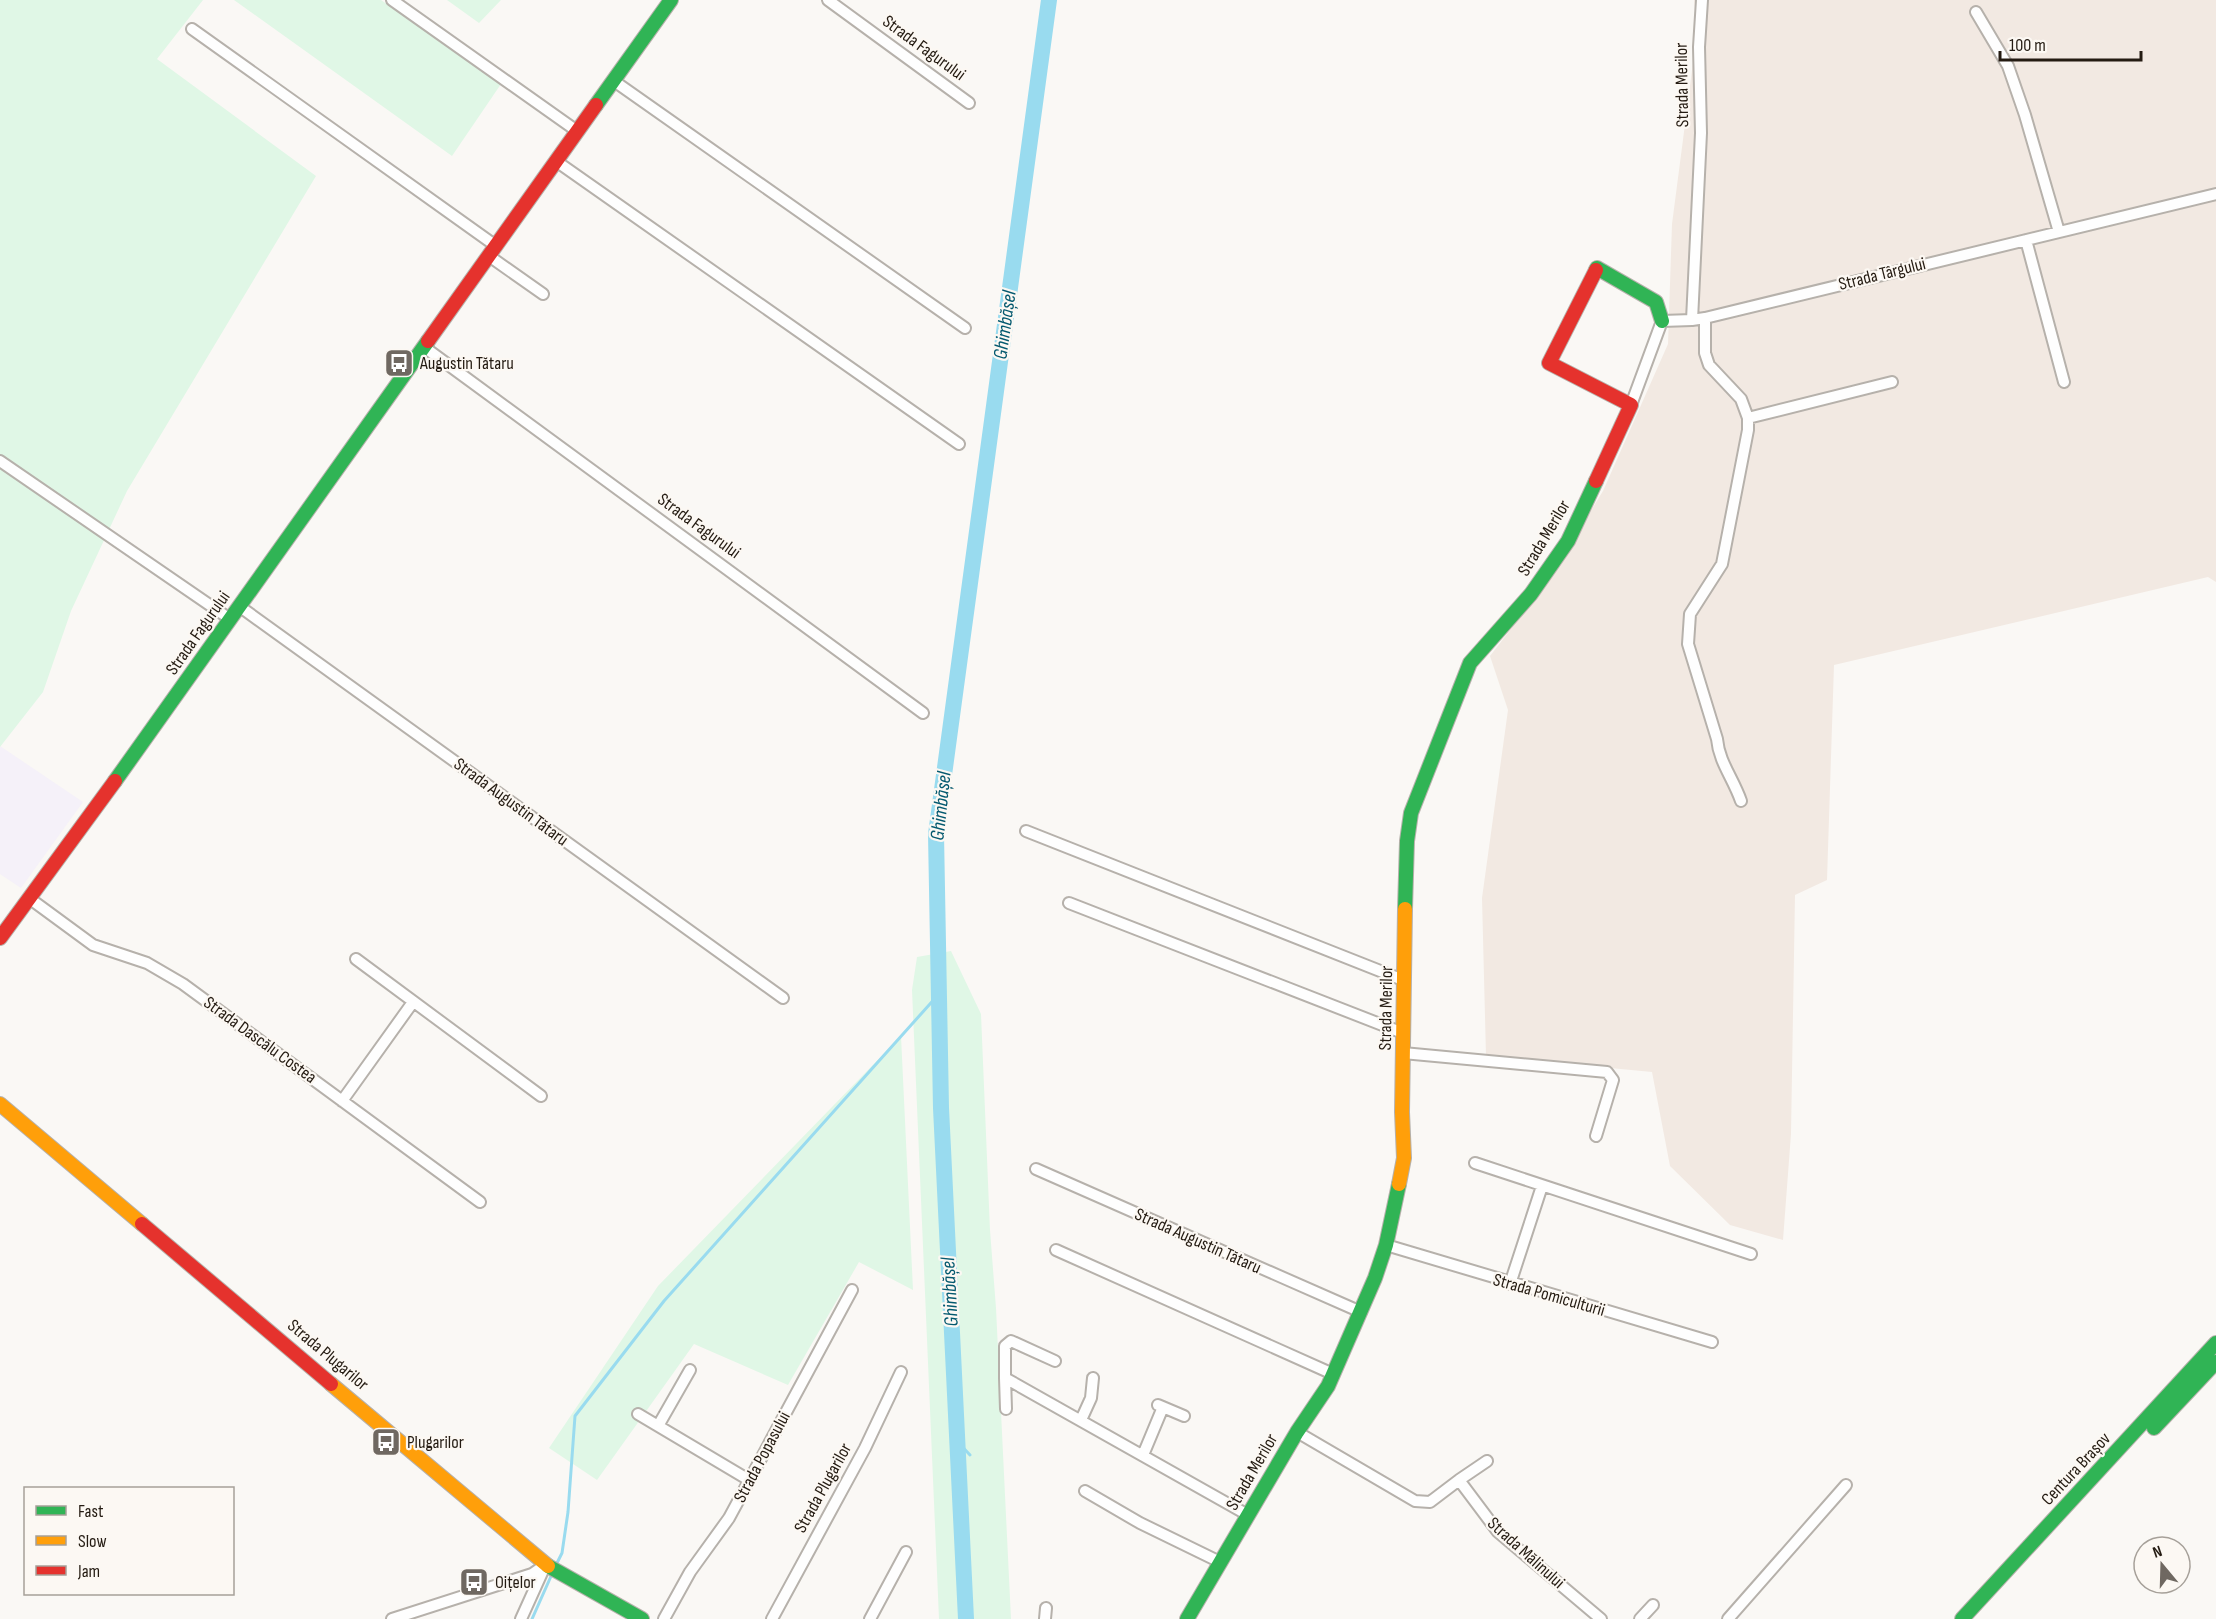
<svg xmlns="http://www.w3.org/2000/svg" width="2216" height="1619" viewBox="0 0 2216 1619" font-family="'Sofia Sans Condensed',sans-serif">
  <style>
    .built { fill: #f2e9e2 }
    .education { fill: #f5f1f9 }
    .green { fill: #e0f7e6 }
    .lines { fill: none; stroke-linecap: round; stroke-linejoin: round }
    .stream { stroke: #99dbef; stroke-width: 3 }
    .river { stroke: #99dbef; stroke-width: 16 }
    .street-casing { stroke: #b6b1ab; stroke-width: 14 }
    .fast-casing { stroke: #b6b1ab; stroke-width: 16 }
    .slow-casing { stroke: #b6b1ab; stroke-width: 16 }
    .jam-casing { stroke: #b6b1ab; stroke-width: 16 }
    .street { stroke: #fefefe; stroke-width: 10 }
    .fast { stroke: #30b455; stroke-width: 14 }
    .slow { stroke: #ff9f0a; stroke-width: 14 }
    .jam { stroke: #e5322d; stroke-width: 14 }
    .labels { text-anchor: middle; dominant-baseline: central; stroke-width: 4.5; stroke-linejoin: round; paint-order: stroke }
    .street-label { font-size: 18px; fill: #241b12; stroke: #fcf8f3 }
    .poi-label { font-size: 18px; fill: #241b12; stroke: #fcf8f3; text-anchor: start }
    .water-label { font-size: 20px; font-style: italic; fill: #04596f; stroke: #fcf8f3 }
  </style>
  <rect width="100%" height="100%" fill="#faf8f5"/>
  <path class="built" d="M1694 0H2216V582L2208 577 1834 665 1827 880 1795 895 1791 1134 1783 1240 1730 1225 1670 1166 1652 1072 1486 1056 1482 898 1508 710 1490 656 1545 585 1603 491 1668 344 1672 224 1697 32Z"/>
  <path class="education" d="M0 746 83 802 21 888 0 874Z"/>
  <path class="green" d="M0 0H203L157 59 316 176 127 491 71 611 43 692 0 747Z
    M234 0H381L501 84 452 156Z
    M447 0H501L479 23Z
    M951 951 981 1014 990 1230 996 1308 1011 1619H939L912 990 917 957Z
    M901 1036 913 1290 859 1262 788 1385 694 1344 597 1480 549 1448 658 1286Z"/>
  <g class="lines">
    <path class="stream" d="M956 1440 970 1455
      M556 1565 562 1553 568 1512 575 1416 664 1301 938 995
      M532 1619 552 1574"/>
    <path class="river" d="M966 1619 941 1108 936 834 1049 0"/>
    <g class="street-casing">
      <path id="street" d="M392 0 577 131
        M828 0 969 103
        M1976 12 2008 66 2025 115 2059 232
        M192 29 496 246
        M614 81 965 328
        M556 161 959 444
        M2026 240 2064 382
        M489 256 543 294
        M1705 318 2216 194
        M1692 320 1705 318V353L1709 365 1741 399 1748 418V430L1722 564 1690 614 1688 644 1717 739C1719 762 1733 778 1741 801
        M424 347 923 713
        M1631 405 1662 321 1692 320 1701 133 1699 47 1702 0
        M1748 418 1892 382
        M0 461 230 619
        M239 606 783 998
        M1026 831 1403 980
        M29 898 93 945 147 963 183 984 480 1202
        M1069 903 1403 1033
        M356 959 541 1096
        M1403 1053 1607 1072 1613 1080 1596 1136
        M342 1101 413 1002
        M1475 1163 1751 1254
        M1036 1169 1361 1312
        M1386 1245 1712 1342
        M1056 1250 1333 1374
        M1510 1284 1542 1186
        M1055 1361 1011 1341 1005 1346V1378L1248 1515
        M1005 1378 1006 1409
        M1158 1405 1184 1416
        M638 1414 749 1480
        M1081 1420 1091 1398 1093 1378
        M658 1426 690 1370
        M1297 1432 1415 1501 1430 1502 1459 1480 1498 1532 1601 1619
        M1143 1455 1163 1407
        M1459 1480 1487 1461
        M1085 1491 1140 1523 1220 1562
        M392 1619 532 1574 545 1565
        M521 1619 545 1566
        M664 1619 690 1572 729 1518 852 1290
        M772 1619 865 1448 901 1372
        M870 1619 906 1552
        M1045 1619 1046 1608
        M1640 1619 1653 1605
        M1728 1619 1846 1485"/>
    </g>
    <g class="fast-casing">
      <path id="fast" d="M596 105 671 0
        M1596 270 1597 268 1656 302 1662 321
        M115 781 428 341
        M1405 909 1407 841 1411 813 1470 663 1531 594 1568 541 1596 481
        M2154 1428 2216 1362
        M548 1566 642 1619
        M1187 1619 1297 1432 1328 1386 1375 1278 1386 1245 1399 1184
        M1962 1619 2216 1343"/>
    </g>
    <g class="slow-casing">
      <path id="slow" d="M0 1104 142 1224
        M1399 1184 1404 1158 1402 1112 1405 909
        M331 1384 548 1566"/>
    </g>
    <g class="jam-casing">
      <path id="jam" d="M1596 270 1549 363 1631 405 1596 481
        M428 341 596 105
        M0 938 115 781
        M142 1224 331 1384"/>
    </g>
    <use href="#street" class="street"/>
    <use href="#fast" class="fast"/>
    <use href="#slow" class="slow"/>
    <use href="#jam" class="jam"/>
  </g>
  <defs>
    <g id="bus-square" transform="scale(1.5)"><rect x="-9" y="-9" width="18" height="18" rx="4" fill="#6f6861" stroke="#fcf8f3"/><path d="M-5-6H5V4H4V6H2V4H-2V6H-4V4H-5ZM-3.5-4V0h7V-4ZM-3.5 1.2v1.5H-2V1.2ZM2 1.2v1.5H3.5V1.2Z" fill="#fff"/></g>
  </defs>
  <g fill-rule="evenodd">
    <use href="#bus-square" x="399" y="363"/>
    <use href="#bus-square" x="386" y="1442"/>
    <use href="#bus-square" x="474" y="1582"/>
  </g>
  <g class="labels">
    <g class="street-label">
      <text transform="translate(924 48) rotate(36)">Strada Fagurului</text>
      <text transform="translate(1682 85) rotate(-91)">Strada Merilor</text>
      <text transform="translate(1882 274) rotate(-14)">Strada Târgului</text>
      <text transform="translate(699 526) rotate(36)">Strada Fagurului</text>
      <text transform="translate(1544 538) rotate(-59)">Strada Merilor</text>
      <text transform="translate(198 633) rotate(-55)">Strada Fagurului</text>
      <text transform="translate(511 802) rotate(36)">Strada Augustin Tătaru</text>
      <text transform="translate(1386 1008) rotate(-89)">Strada Merilor</text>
      <text transform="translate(260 1040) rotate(36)">Strada Dascălu Costea</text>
      <text transform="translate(1198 1241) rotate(24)">Strada Augustin Tătaru</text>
      <text transform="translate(1549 1295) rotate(16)">Strada Pomiculturii</text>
      <text transform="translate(328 1355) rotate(40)">Strada Plugarilor</text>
      <text transform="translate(762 1457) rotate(-62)">Strada Popasului</text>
      <text transform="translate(2076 1469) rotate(-47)">Centura Brașov</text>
      <text transform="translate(1252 1472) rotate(-60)">Strada Merilor</text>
      <text transform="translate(823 1488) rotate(-61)">Strada Plugarilor</text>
      <text transform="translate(1526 1553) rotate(42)">Strada Mălinului</text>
    </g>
    <g class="poi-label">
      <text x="420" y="363">Augustin Tătaru</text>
      <text x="407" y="1442">Plugarilor</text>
      <text x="495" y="1582">Oițelor</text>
    </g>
    <g class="water-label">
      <text transform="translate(1005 325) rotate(-82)">Ghimbășel</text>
      <text transform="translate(941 806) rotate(-84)">Ghimbășel</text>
      <text transform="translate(950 1292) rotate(-93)">Ghimbășel</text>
    </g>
  </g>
  <rect x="24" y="1487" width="210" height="108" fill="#fcf8f3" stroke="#a6a099" stroke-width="1.5"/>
  <rect x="36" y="1506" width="30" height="9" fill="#30b455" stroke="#a6a099" stroke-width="1.5"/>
  <text x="78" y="1517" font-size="18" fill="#241b12">Fast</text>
  <rect x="36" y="1536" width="30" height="9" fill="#ff9f0a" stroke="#a6a099" stroke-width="1.5"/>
  <text x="78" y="1547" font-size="18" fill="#241b12">Slow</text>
  <rect x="36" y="1566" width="30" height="9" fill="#e5322d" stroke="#a6a099" stroke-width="1.5"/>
  <text x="78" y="1577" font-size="18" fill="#241b12">Jam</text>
  <g transform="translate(2162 1565) rotate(341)"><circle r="28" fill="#fcf8f3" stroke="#a6a099" stroke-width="1.5"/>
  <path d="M0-4.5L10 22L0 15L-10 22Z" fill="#6f6861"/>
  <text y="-9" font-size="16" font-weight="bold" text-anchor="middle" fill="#241b12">N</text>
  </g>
  <path d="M2000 51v9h141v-9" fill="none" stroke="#241b12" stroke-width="3"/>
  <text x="2009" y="51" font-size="18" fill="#241b12" stroke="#fcf8f3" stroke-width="4.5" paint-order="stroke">100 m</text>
</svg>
